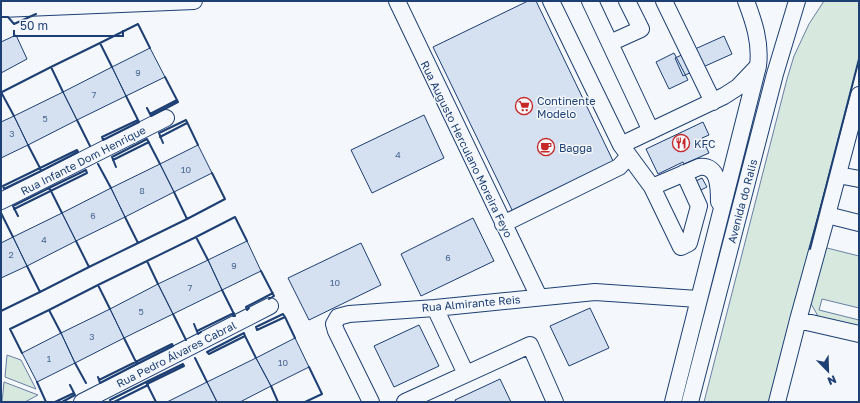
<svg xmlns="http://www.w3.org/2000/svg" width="860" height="403" viewBox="0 0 860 403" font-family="'Golos Text',sans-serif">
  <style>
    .green { fill: #d7e8df; stroke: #687fa3 }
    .building { fill: #d5e0f0; stroke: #1d3f73 }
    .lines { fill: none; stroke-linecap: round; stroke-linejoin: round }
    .minor-casing { stroke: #1d3f73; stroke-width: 18 }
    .minor { stroke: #f4f7fb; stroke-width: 16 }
    .wall { stroke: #1d3f73; stroke-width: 2 }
    .labels { text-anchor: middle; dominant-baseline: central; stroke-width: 3; stroke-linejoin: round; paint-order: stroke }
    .number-label { font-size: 9px; fill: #4b6792 }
    .poi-label { font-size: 11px; fill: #1d3f73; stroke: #f4f7fb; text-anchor: start }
    .street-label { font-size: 11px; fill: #1d3f73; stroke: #f4f7fb }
  </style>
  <rect width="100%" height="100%" fill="#f4f7fb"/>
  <path class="green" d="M824 1H859V59L770 402H704L787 79 794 56 809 24Z
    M823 247 859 256V308L822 299 819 310 859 320V327L819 318 809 300Z
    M7 355 21 360 36 389 5 377Z
    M4 382 38 395 25 402H2Z"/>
  <path class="building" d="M528 1H536L615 165 514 214 433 47Z
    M16 35 27 59 1 73V42Z
    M724 36 732 54 683 76 675 58Z
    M150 48 165 77 126 96 112 67Z
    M674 53 688 80 669 89 656 62Z
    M112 67 126 96 77 120 63 92Z
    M63 92 77 120 28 145 14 116Z
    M424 115 444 158 372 193 351 150Z
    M14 116 28 145 1 158V122Z
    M703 122 709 135 702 138 709 153 684 164 683 162 658 174 646 149Z
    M198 145 212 173 174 192 160 164Z
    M160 164 174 192 125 217 111 188Z
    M702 178 707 187 699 191 694 182Z
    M111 188 125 217 76 241 62 213Z
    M62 213 76 241 27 266 13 237Z
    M473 218 494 261 421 296 401 254Z
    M13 237 27 266 1 278V243Z
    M247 241 261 271 222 290 208 260Z
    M361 243 381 285 309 320 288 278Z
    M208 260 222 290 173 314 158 284Z
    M158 284 173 314 124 338 110 309Z
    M590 308 609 348 569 366 550 326Z
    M110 309 124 338 75 363 61 333Z
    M419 325 439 366 394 387 374 346Z
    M61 333 75 363 37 382 22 353Z
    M295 338 309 367 271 386 256 358Z
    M256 358 271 386 240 402H217L207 382Z
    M500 379 511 402H456L455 400Z
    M207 382 217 402H167Z"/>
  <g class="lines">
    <g class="minor-casing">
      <path id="minor" d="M397 1 539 297
        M551 1 621 145 652 187 681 247 689 243 699 206 684 173
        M590 1 651 131
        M664 1 713 102
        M1 9 194 1
        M610 43 641 29 627 1
        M621 145 724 96 738 87 758 66
        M838 175 859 179
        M652 187 699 167C719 165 719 187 719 202
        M1 201 166 118
        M827 215 859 95
        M503 224 619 167 629 156
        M435 308 466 374
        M798 320 827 215 859 223
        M82 402 270 306
        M371 402 336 331 334 324 338 317 349 314 435 308 595 292 698 299
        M405 402 530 345 555 402
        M673 402 758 66C761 43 754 22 746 1
        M690 402 775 74 797 1
        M777 402 798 320 859 334"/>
    </g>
    <use href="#minor" class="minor"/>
    <path class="wall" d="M1 17H8L14 24 36 14
      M100 43 138 24 150 48
      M51 67 100 43 112 67
      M1 92 14 116
      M2 92 51 67 63 92
      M126 96 139 122 103 140 102 137 138 120
      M147 108 151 116 178 102 165 77
      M150 114 177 100
      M77 120 90 146
      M160 137 187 123
      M163 143 159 133 186 120 198 145
      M28 145 40 168 41 171 78 152 77 150 3 186 4 189 41 171
      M113 160 149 142
      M98 164 111 188
      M116 167 112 157 147 139 160 164
      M174 192 187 219 225 199 212 173
      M14 209 87 173 86 170 49 188 51 191 62 213
      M1 213 13 237
      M18 216 13 206 49 188
      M125 217 138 243 187 219
      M76 241 89 267 138 243
      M810 249 859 59
      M208 260 196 237 235 217 247 241
      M27 266 40 292 89 267
      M261 271 274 296 269 299
      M158 284 147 261 196 237
      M222 290 235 316H233
      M249 308 247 310 246 307 273 293
      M110 309 98 285 147 261
      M1 311 40 292
      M173 314 186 340
      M285 317 257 330 256 327 283 314 285 317 295 338
      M194 324 198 334 201 332
      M197 331 234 313
      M61 333 49 310 98 285
      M245 336 209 354 207 352 244 333 245 336 256 358
      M22 353 10 329 49 310
      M195 358 207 382
      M75 363 86 383
      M98 377 100 383 137 364
      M99 380 172 344 173 346 137 364 124 338
      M37 382 46 402
      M147 384 184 366 183 364 146 382 156 402
      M271 386 278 402
      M55 402 74 393
      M62 402 75 395 70 385
      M111 402 110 400 146 382
      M114 402 148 385
      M305 402 322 394 309 367"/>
  </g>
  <defs>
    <g id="supermarket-ring" transform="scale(0.9)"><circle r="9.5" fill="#f4f7fb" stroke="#c62828" stroke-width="1.5"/><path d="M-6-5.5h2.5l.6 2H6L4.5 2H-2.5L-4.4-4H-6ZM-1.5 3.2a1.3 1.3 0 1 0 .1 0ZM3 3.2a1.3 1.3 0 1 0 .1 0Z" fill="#c62828"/></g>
    <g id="restaurant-ring" transform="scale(0.9)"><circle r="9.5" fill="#f4f7fb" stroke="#c62828" stroke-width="1.5"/><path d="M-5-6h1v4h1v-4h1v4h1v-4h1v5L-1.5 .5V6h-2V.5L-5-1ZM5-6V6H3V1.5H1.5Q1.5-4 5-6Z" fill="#c62828"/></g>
    <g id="cafe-ring" transform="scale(0.9)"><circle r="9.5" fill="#f4f7fb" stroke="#c62828" stroke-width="1.5"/><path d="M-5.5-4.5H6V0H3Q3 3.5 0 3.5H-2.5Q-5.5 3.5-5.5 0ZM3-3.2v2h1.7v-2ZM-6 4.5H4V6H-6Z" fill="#c62828"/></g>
  </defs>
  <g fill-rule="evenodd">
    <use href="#supermarket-ring" x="524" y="106"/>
    <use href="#restaurant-ring" x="681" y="143"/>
    <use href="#cafe-ring" x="546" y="147"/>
  </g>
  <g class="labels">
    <g class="number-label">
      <text x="138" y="72">9</text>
      <text x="94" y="94">7</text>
      <text x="45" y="118">5</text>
      <text x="12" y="133">3</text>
      <text x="398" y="154">4</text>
      <text x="186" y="169">10</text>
      <text x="142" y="190">8</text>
      <text x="93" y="215">6</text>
      <text x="44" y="239">4</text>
      <text x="11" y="254">2</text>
      <text x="448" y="257">6</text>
      <text x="234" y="265">9</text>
      <text x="335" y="282">10</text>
      <text x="190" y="287">7</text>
      <text x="141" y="311">5</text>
      <text x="92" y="336">3</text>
      <text x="49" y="358">1</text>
      <text x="283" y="362">10</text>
    </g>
    <g class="poi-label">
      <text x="537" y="100">Continente<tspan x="537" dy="13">Modelo</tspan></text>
      <text x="694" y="143">KFC</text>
      <text x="559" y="147">Bagga</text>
    </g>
    <g class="street-label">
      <text transform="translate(467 149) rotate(64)">Rua Augusto Herculano Moreira Feyo</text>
      <text transform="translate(83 160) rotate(-27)">Rua Infante Dom Henrique</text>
      <text transform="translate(742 201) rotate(-75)">Avenida do Ralis</text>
      <text transform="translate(471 303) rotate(-5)">Rua Almirante Reis</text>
      <text transform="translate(176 354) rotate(-27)">Rua Pedro Álvares Cabral</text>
    </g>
  </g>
  <rect width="860" height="403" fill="none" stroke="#1d3f73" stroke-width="4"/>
  <g transform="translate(828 371) rotate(157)" stroke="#f4f7fb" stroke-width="3" paint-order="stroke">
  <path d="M0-3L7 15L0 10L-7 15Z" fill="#1d3f73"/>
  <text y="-6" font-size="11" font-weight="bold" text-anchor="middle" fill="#1d3f73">N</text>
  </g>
  <path d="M14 30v6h109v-6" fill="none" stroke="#1d3f73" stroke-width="2"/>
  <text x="20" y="30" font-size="12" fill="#1d3f73" stroke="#f4f7fb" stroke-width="3" paint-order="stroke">50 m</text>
</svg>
